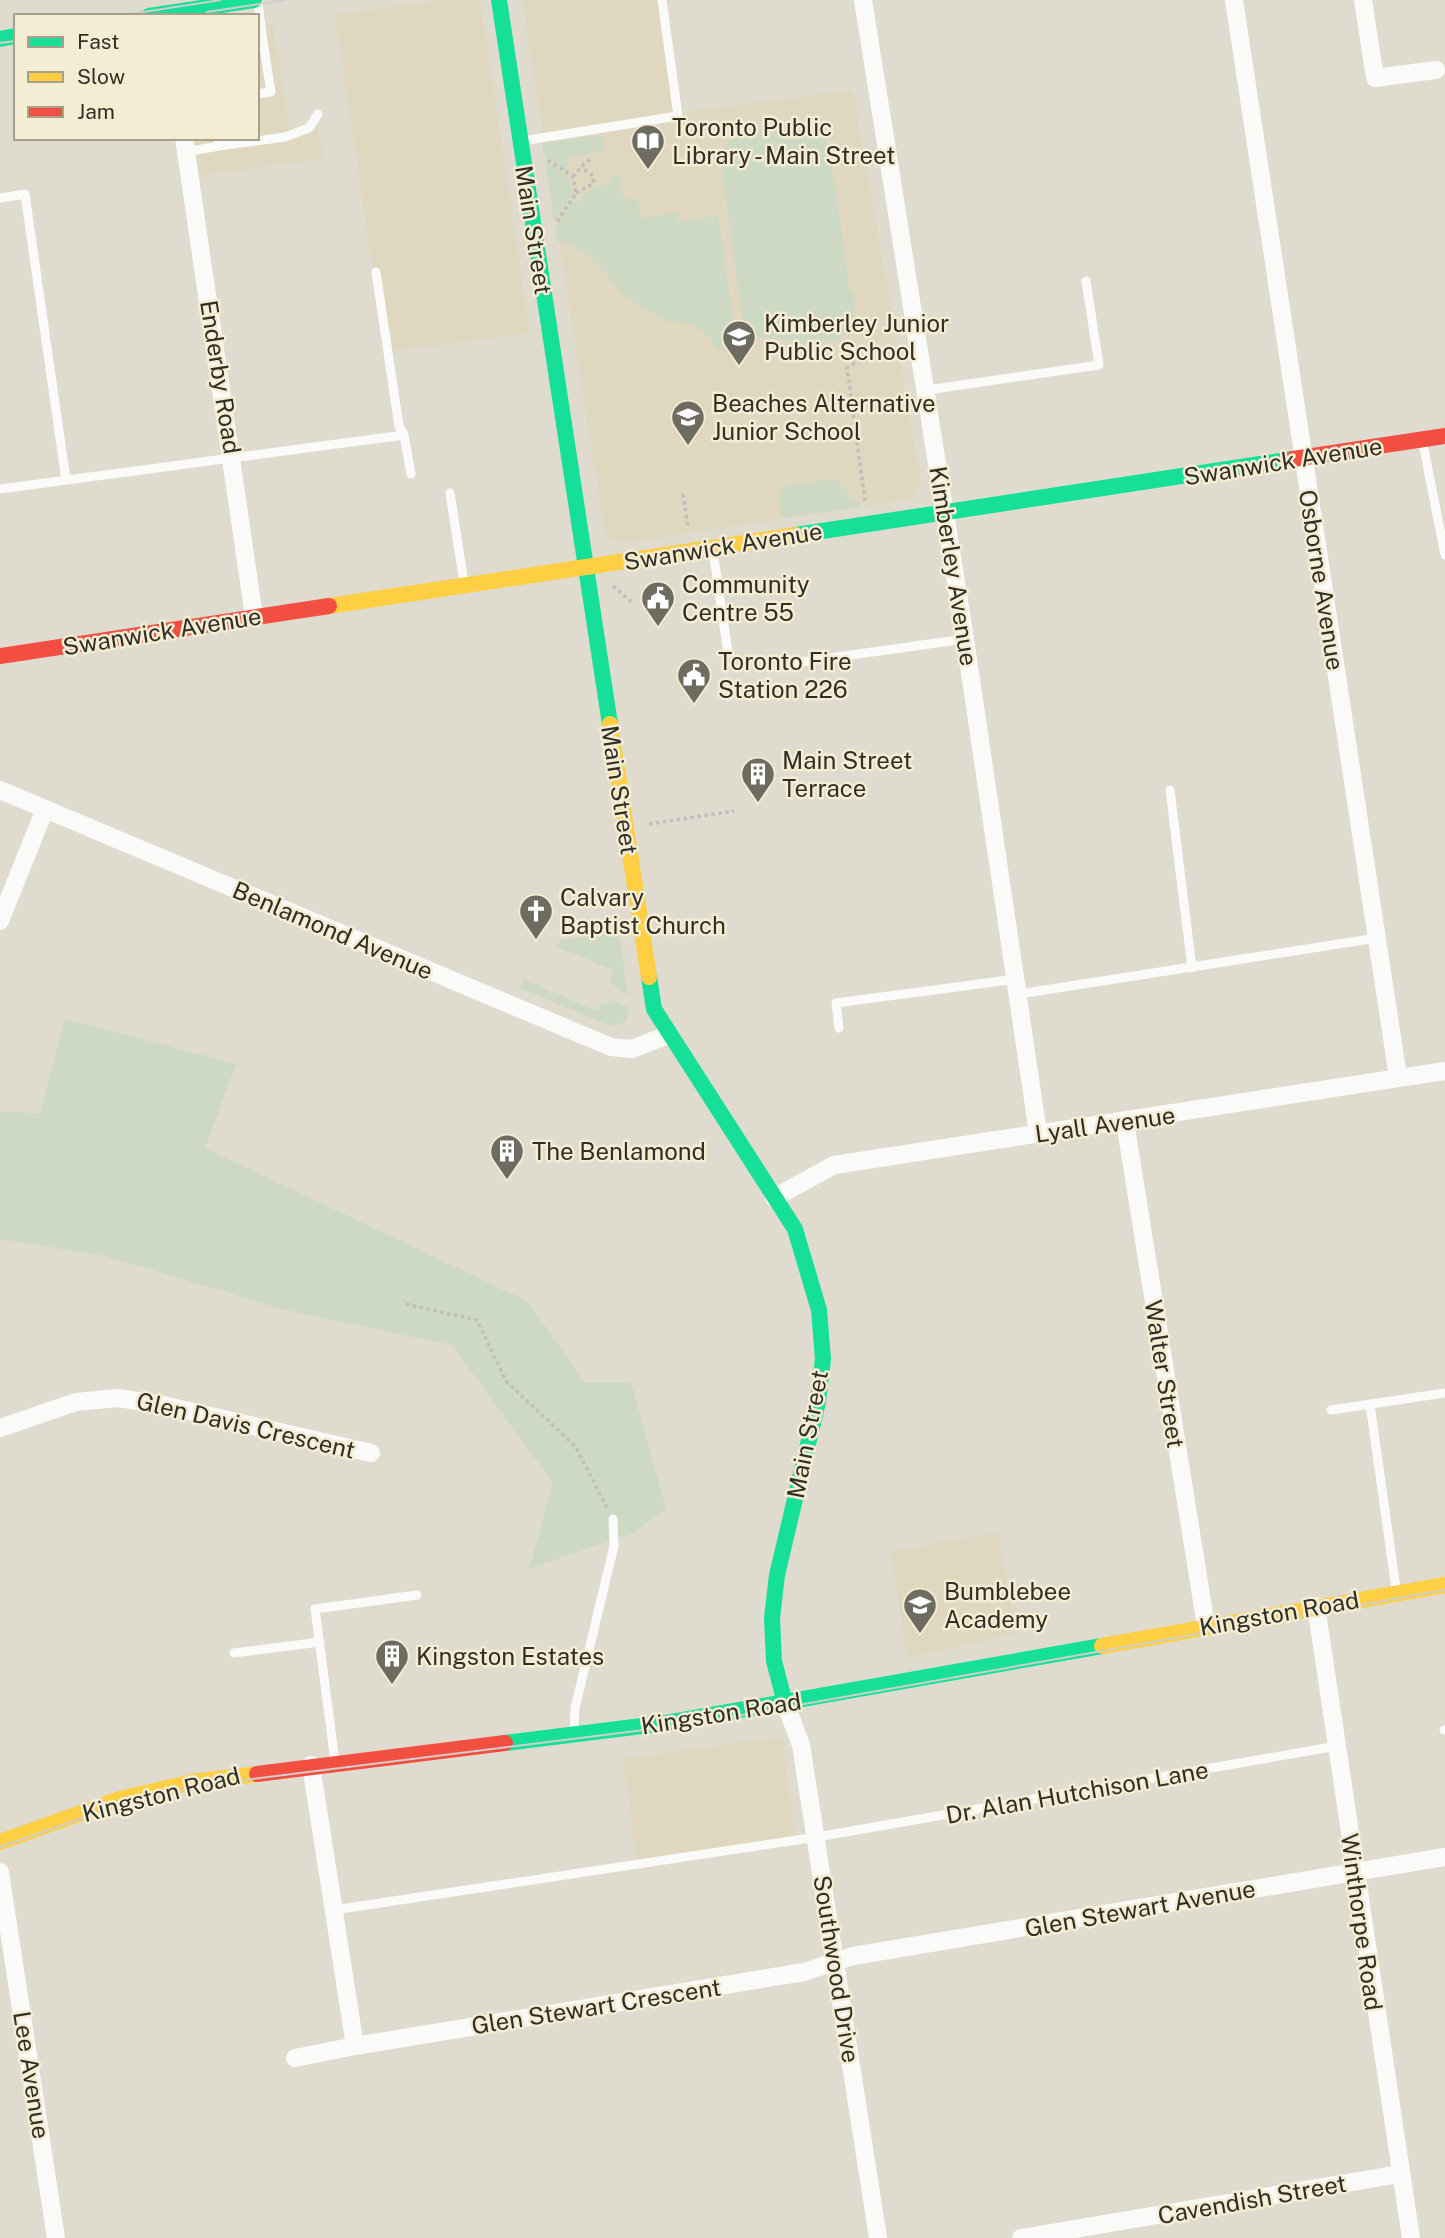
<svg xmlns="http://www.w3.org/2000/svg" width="1445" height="2238" viewBox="0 0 1445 2238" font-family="'Public Sans',sans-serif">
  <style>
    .built { fill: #dfd7c0 }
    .green { fill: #cdd9c3 }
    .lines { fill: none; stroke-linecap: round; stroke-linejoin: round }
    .path { stroke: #c0beba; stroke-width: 3.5; stroke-dasharray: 3.5 3.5; stroke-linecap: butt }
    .lane { stroke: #fafaf8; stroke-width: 9 }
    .street { stroke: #fafaf8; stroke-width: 18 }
    .fast { stroke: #16e098; stroke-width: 16 }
    .slow { stroke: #ffcf43; stroke-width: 16 }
    .jam { stroke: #f24e42; stroke-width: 16 }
    .tram { stroke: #d0cecb; stroke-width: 2 }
    .labels { text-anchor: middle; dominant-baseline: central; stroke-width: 5; stroke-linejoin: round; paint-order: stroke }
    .poi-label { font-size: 24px; fill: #312e25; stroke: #f4ecd3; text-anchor: start }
    .street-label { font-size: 24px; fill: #312e25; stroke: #f4ecd3 }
  </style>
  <rect width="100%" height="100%" fill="#dfdbce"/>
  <path class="built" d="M442 0H480L530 333 385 352 335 15Z
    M522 0H659L677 113 853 90 921 481 912 499 624 543 609 540 605 535Z
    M273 24 289 128 318 125 323 158 199 176 194 138H257V27Z
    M998 1532 1017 1633 907 1658 891 1552Z
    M782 1737 796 1843 637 1864 623 1759Z"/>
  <path class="green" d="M797 123 818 130 829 146 849 283 846 284 854 295 855 325 834 342 806 340 805 343 746 335 744 329 721 161 728 143 737 134Z
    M602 135 604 151 567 157 570 174 544 155 542 143Z
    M545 160 570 179 572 195 554 222Z
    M619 174 623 198 637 199 641 219 677 212 678 223 718 215 735 334H726L729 341 723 348 717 349C707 330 688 319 666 322 654 313 640 307 629 298 604 278 592 246 557 241L555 228 571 202 583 201 582 196 595 186 613 184 611 175Z
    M828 479 838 481 861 507 780 518 781 502 778 497 784 487Z
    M614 928 620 941 628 995 610 982 613 970 553 945 559 944V940L606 934V929Z
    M523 979 594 1010 599 1009 602 1002 608 1005 610 1000 629 1008 626 1022 611 1026 520 988Z
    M65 1019 236 1064 205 1148 527 1301 585 1382H631L666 1509 633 1533 529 1569 553 1483 452 1345 290 1311 105 1256 0 1239V1112L40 1113Z"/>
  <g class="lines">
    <path class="path" d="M548 160 573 177 576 193 556 223
      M573 177 584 164 593 158
      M576 193 593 184 594 177 581 167
      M683 494 688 528
      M865 501 847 368C862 355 883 363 900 352
      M613 586 633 603
      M649 824 734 811
      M406 1304 477 1320 506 1381 575 1446 608 1509"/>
    <path class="lane" d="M258 2 262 35
      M257 36 262 35 271 92 257 94
      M522 141 678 116 662 0
      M219 146 285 137 309 128 318 114
      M186 152 219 146 218 138
      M0 198 25 194 66 480
      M376 272 399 426 404 435 411 474
      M927 390 1099 365 1086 281
      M1423 444 1445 555
      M0 489 404 435
      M450 493 464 583
      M713 551 728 653
      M794 663 965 639
      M1170 790 1192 968
      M1019 994 1377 938
      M839 1028 836 1003 1017 979
      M1370 1404 1396 1589
      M1331 1410 1445 1393
      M234 1653 320 1642
      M1444 1730H1445
      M574 1733 575 1708 614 1546 613 1519
      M335 1761 315 1609 417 1595
      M334 1910 817 1837 1337 1746"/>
    <path class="street" d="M863 0 965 639 1038 1133
      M1234 0 1398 1077
      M1363 0 1375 78 1436 70
      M184 138 254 616
      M0 790 611 1047 632 1049 668 1035
      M0 921 45 809
      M1125 1122 1206 1626
      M774 1198 834 1165 1445 1071
      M0 1428 76 1402 118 1398 163 1405 371 1453
      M1316 1606 1411 2238
      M785 1703 801 1745 878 2238
      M311 1765 355 2046
      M0 1872 56 2238
      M295 2058 355 2046 804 1972 853 1956 1445 1857
      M1021 2238 1400 2174"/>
    <path class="fast" d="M499 0 610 724
      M149 16 254 0
      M0 39 16 36
      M796 535 1293 459
      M649 977 654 1009 795 1229 819 1310 823 1359 818 1402 777 1575 772 1618 774 1661 785 1703
      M505 1743 666 1723 1102 1646"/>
    <path class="slow" d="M329 606 796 535
      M610 724 649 977
      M1102 1646 1445 1585
      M0 1842 120 1799 193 1782 257 1774"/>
    <path class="jam" d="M1293 459 1445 436
      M0 656 329 606
      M257 1774 505 1743"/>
    <path class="tram" d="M207 12 285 0
      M117 16 221 0
      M0 43 16 41
      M0 1847 116 1806 197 1786 692 1724 1445 1590"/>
  </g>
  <defs>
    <g id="library-pin" transform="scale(1.75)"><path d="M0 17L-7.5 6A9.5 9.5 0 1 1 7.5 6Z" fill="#6e6b60" stroke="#f4ecd3"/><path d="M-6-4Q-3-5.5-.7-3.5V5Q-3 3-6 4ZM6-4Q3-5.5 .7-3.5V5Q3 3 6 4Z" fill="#fff"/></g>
    <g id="school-pin" transform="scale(1.75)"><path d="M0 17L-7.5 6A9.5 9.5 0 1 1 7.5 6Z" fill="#6e6b60" stroke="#f4ecd3"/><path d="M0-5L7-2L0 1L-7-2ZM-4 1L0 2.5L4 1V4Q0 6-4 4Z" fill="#fff"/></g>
    <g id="civic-pin" transform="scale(1.75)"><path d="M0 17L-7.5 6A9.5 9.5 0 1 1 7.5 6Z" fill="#6e6b60" stroke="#f4ecd3"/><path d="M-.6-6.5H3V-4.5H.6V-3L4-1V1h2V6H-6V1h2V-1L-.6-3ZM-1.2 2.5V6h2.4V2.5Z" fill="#fff"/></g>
    <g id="building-pin" transform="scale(1.75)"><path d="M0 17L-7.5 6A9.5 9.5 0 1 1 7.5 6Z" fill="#6e6b60" stroke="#f4ecd3"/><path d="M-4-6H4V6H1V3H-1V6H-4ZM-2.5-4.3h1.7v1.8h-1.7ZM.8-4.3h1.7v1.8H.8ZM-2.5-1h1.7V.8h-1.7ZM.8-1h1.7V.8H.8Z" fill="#fff"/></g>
    <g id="church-pin" transform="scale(1.75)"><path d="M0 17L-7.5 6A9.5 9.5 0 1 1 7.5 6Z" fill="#6e6b60" stroke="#f4ecd3"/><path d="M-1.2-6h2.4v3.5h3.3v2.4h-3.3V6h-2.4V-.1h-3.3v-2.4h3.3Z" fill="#fff"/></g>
  </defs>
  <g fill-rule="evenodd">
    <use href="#library-pin" x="648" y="141"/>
    <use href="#school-pin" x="739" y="337"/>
    <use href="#school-pin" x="688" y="417"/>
    <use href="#civic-pin" x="658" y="598"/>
    <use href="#civic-pin" x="694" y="675"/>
    <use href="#building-pin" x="758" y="774"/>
    <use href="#church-pin" x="536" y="911"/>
    <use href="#building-pin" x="507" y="1151"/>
    <use href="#school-pin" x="920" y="1605"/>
    <use href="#building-pin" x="392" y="1656"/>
  </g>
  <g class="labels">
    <g class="poi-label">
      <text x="672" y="127">Toronto Public<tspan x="672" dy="28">Library - Main Street</tspan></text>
      <text x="764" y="323">Kimberley Junior<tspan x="764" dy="28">Public School</tspan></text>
      <text x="712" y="403">Beaches Alternative<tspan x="712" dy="28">Junior School</tspan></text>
      <text x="682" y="584">Community<tspan x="682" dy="28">Centre 55</tspan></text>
      <text x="718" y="661">Toronto Fire<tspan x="718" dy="28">Station 226</tspan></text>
      <text x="782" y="760">Main Street<tspan x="782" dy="28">Terrace</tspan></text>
      <text x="560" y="897">Calvary<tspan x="560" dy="28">Baptist Church</tspan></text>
      <text x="532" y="1151">The Benlamond</text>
      <text x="944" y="1591">Bumblebee<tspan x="944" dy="28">Academy</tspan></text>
      <text x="416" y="1656">Kingston Estates</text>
    </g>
    <g class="street-label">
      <text transform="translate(534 230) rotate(81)">Main Street</text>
      <text transform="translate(221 377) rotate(81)">Enderby Road</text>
      <text transform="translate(1283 461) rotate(-9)">Swanwick Avenue</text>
      <text transform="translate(723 546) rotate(-9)">Swanwick Avenue</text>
      <text transform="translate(954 566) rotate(81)">Kimberley Avenue</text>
      <text transform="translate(1322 580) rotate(81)">Osborne Avenue</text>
      <text transform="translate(162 631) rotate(-9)">Swanwick Avenue</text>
      <text transform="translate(620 790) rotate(81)">Main Street</text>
      <text transform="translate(333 930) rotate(23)">Benlamond Avenue</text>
      <text transform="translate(1105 1124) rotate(-8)">Lyall Avenue</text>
      <text transform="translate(1165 1374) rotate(81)">Walter Street</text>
      <text transform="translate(246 1425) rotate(13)">Glen Davis Crescent</text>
      <text transform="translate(807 1434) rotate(-79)">Main Street</text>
      <text transform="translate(1279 1613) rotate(-10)">Kingston Road</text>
      <text transform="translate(721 1713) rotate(-9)">Kingston Road</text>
      <text transform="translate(1077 1792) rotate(-10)">Dr. Alan Hutchison Lane</text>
      <text transform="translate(161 1794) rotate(-14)">Kingston Road</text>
      <text transform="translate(1140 1908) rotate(-10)">Glen Stewart Avenue</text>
      <text transform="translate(1362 1922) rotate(82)">Winthorpe Road</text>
      <text transform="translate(837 1969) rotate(81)">Southwood Drive</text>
      <text transform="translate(596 2006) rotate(-9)">Glen Stewart Crescent</text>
      <text transform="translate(32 2075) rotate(81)">Lee Avenue</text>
      <text transform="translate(1252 2199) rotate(-10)">Cavendish Street</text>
    </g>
  </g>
  <rect x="14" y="14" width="245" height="126" fill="#f4ecd3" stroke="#a6a08d" stroke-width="2"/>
  <rect x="28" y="37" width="35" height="10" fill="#16e098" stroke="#a6a08d" stroke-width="2"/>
  <text x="77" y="49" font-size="21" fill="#312e25">Fast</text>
  <rect x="28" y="72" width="35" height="10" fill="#ffcf43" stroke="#a6a08d" stroke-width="2"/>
  <text x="77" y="84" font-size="21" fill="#312e25">Slow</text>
  <rect x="28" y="107" width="35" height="10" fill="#f24e42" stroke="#a6a08d" stroke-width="2"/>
  <text x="77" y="119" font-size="21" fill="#312e25">Jam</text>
</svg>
